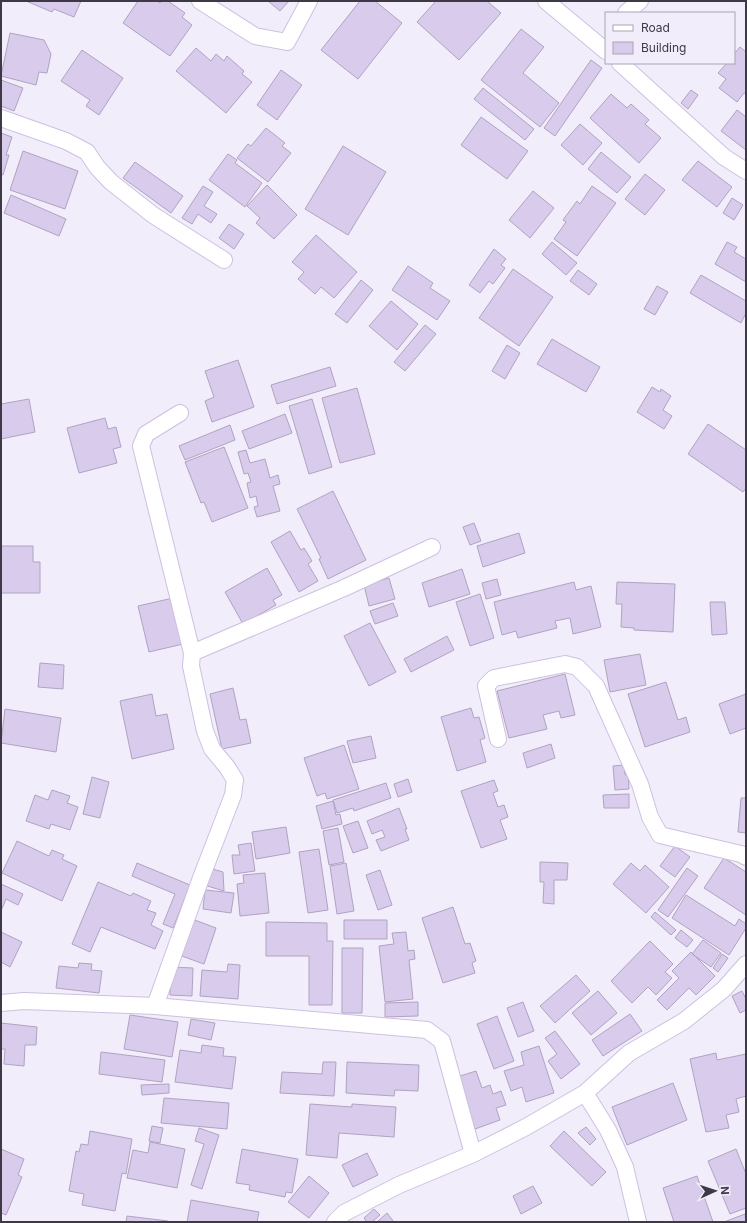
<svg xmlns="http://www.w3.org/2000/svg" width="747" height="1223" viewBox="0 0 747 1223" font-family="Inter,sans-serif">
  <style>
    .building { fill: #d8cbec; stroke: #b0a3c2 }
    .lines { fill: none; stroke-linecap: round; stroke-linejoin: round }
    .minor-casing { stroke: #cdc0e0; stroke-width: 18 }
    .minor { stroke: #fff; stroke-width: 16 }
  </style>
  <rect width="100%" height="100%" fill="#f2edfa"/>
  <path class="building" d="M26 1H81L74 17 54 9 52 12Z
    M138 1H157L160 3 161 1H168L185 13 182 17 192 25 170 56 123 23Z
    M268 1H289L280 11Z
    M360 1H375L402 23 358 79 321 50Z
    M436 1H487L501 13 459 60 417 22Z
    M521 29 544 47 523 73 559 103 540 127 481 80Z
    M10 33 44 40 51 54 47 73 39 72 36 85 1 76Z
    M740 47 746 52V94L744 93 737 102 719 88 726 79 718 73 727 63H734V54Z
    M196 48 211 61 216 54 224 61 227 56 244 71 242 74 252 82 226 113 176 71Z
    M82 50 123 78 99 115 86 106 90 100 61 81Z
    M591 60 602 68 555 136 544 128Z
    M281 70 302 85 277 120 257 105Z
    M1 80 23 88 14 111 1 106Z
    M483 88 534 129 525 140 474 99Z
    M691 90 698 95 688 109 681 103Z
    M611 94 627 108 631 104 649 120 645 124 661 138 639 163 590 118Z
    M737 110 746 117V150L721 131Z
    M481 117 528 151 507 179 461 145Z
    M580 124 602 143 583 165 561 145Z
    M266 128 285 143 282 146 291 153 268 182 237 158 248 144 251 146Z
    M1 133 12 137 6 155H9L3 175 1 174Z
    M343 146 386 172 348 235 305 209Z
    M23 151 78 171 65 209 10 190Z
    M601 152 631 177 617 193 588 169Z
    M228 154 237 160 235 163 262 183 245 207 209 180Z
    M698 161 732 187 717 207 682 180Z
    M135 162 183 196 171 213 123 178Z
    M645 174 665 190 645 215 625 199Z
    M267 185 297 215 274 239 256 223 260 218 247 206Z
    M203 186 213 192 204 206 217 214 211 223 198 214 192 224 182 218Z
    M592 186 616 203 577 256 554 239 566 222 563 220 577 201 580 204Z
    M533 191 554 208 530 238 509 220Z
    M11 195 66 219 59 236 4 213Z
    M732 198 743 205 734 220 723 213Z
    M229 224 244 234 234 249 219 238Z
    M316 235 357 272 334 298 321 287 315 294 298 279 304 272 292 262Z
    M552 242 577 263 566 275 542 254Z
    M727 242 737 247 734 252 746 259V282L715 264Z
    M494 249 506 259 501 265 505 268 493 284 489 281 480 293 469 285Z
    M408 266 433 283 430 288 450 301 437 320 392 290Z
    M513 269 553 297 519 346 479 318Z
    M578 270 597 284 589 295 570 281Z
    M701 275 746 301V313L741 323 690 293Z
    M361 280 373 290 347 323 335 314Z
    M657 286 668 292 655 315 644 309Z
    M391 301 418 324 397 350 369 326Z
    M425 325 436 334 405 371 394 362Z
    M552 339 600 367 586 392 537 364Z
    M507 345 520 353 505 379 492 371Z
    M238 360 254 407 212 422 205 401 214 397 205 371Z
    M330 367 336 386 277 404 271 385Z
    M652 387 660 392 661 389 671 396 663 410 672 416 664 429 637 412Z
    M357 388 375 454 340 463 322 398Z
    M29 399 35 432 1 439V404Z
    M312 399 332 467 309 474 289 406Z
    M285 414 292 433 249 449 242 431Z
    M105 418 108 429 116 427 121 447 113 449 117 463 79 473 67 428Z
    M708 424 746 450V488L743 492 688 454Z
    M230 425 235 440 185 460 179 446Z
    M224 447 248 508 212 522 204 502 201 503 185 462Z
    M246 450 250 463 265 459 270 478 278 475 280 484 273 486 280 511 257 517 254 507 258 506 256 496 250 498 247 483 251 482 248 473 244 474 238 452Z
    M333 491 366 560 328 579 319 559 321 558 297 509Z
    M474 523 481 541 470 545 463 527Z
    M290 531 301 550 304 548 312 561 308 564 318 581 299 592 271 542Z
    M519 533 525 553 483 567 477 546Z
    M1 546H33V562H40V593H1Z
    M267 568 282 595 273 600 276 605 243 624 225 592Z
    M462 569 470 594 429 607 422 583Z
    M389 578 395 599 369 606 364 585Z
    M497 579 501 595 486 599 482 583Z
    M574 582 576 590 591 586 601 627 573 634 570 618 555 621 557 628 518 638 516 631 502 635 494 602Z
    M617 582 675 584 673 632 634 630V628L621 627 622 604H616Z
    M480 594 494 638 470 646 456 602Z
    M173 598 183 644 149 652 138 606Z
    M710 602H725L727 634 712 635Z
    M393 603 398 616 375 624 370 611Z
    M370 623 396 672 369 686 344 636Z
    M447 636 454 650 411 672 404 659Z
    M640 654 646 685 610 692 604 660Z
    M40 663 64 665 63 689 38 687Z
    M565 674 575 715 561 718 559 711 543 715 547 729 509 738 497 691Z
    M666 682 678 720 686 717 690 732 645 747 628 694Z
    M233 688 240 720 246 719 251 743 222 749 210 694Z
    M152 694 156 716 167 714 174 749 132 759 120 701Z
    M746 694V728L730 734 719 704Z
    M471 708 474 718 479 717 485 738 480 740 486 762 457 771 441 717Z
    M5 709 61 718 56 752 1 743Z
    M371 736 376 758 353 763 347 741Z
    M551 744 555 758 527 768 523 753Z
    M344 745 359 789 327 799 325 793 317 796 304 758Z
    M624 765 625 775 628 774 629 789 615 790 613 766Z
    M92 777 109 782 100 818 83 814Z
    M408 779 412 792 398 797 394 784Z
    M494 780 498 791 493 793 498 807 504 805 508 817 500 820 507 839 481 848 461 791Z
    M386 783 391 798 354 811 353 808 337 813 333 800Z
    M52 790 70 796 67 803 78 807 70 830 51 824 49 829 26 821 35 795 48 800Z
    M629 794V808H604L603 795Z
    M741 798H746V833L738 832Z
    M333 801 336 815 340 814 342 824 322 829 316 806Z
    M399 808 407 829H405L409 840 381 851 376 840 385 837 382 830 372 834 367 821Z
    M358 821 368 848 353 853 343 826Z
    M286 827 290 853 256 859 252 832Z
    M338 828 344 862 329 865 323 831Z
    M17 841 49 856 52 850 64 855 62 859 77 866 62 901 2 873Z
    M251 843 255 871 234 874 232 855H240L238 845Z
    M675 846 690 857 675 877 660 866Z
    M319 849 328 910 308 913 299 852Z
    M724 858 746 872V915L704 888Z
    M540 862 568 863 567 880H554V904L543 903 544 882H540Z
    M137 863 190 885 173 928 163 924 175 894 132 876Z
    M346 863 354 911 337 914 330 866Z
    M631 863 640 871 645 865 669 887 646 913 613 884Z
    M209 868 223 872 224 891 204 885Z
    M687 868 698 876 668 917 658 910Z
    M380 870 392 905 378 910 366 875Z
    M265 873 269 913 240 916 237 884 244 883 243 875Z
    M98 882 131 896 133 893 151 901 147 910 156 913 151 925 163 931 155 949 101 927 90 952 72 944Z
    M1 884 23 894 18 905 6 899 1 911Z
    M205 890 234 893 231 913 203 909Z
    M686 895 735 926 739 919 746 924V928L729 955 672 918Z
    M453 907 465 944 470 943 476 961 472 963 475 973 443 983 422 918Z
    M655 912 676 930 671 935 651 917Z
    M192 919 216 928 204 964 179 955Z
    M344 920H387V939H344Z
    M266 922 327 923V941H333L332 1005H309V956H266Z
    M681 930 693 940 687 947 675 938Z
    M1 932 22 942 10 967 1 962Z
    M406 932 408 951 414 950 415 959 409 960 413 999 385 1002 379 946 394 944 392 933Z
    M703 940 721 953 711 967 692 954Z
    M650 941 673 964 665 972 672 978 656 995 648 987 632 1003 611 981Z
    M342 948H363L362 1013H342Z
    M691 952 715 976 696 995 689 988 667 1010 657 1000 679 978 672 971Z
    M722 954 728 958 718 972 713 968Z
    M79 963 92 964 91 970 102 971 99 993 56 988 59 966 78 968Z
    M228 964 240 965 238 999 200 996 202 970 227 972Z
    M171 967 193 968 192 996 170 995Z
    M576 975 590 991 555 1023 540 1006Z
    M598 991 617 1013 591 1035 572 1013Z
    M742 991 746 999V1010L740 1013 732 996Z
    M418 1002V1016L385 1017V1003Z
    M523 1002 534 1031 518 1037 507 1008Z
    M630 1014 642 1031 603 1056 592 1040Z
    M130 1015 178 1022 172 1057 124 1049Z
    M497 1016 514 1061 494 1069 477 1024Z
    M191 1019 215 1023 211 1040 188 1035Z
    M1 1023 37 1027 36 1045H25L24 1066 4 1064 5 1049H1Z
    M555 1031 580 1064 561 1079 548 1061 557 1054 545 1038Z
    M202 1045 224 1048 223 1056 236 1057 232 1089 175 1082 180 1050 201 1053Z
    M539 1046 554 1093 526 1102 522 1087 511 1091 504 1071 524 1065 521 1052Z
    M101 1052 165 1060 162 1082 99 1074Z
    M716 1053 717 1060 746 1054V1096L736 1099 739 1112 726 1115 729 1128 706 1132 690 1059Z
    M323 1062H336L334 1096 280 1093 282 1072 322 1074Z
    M347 1062 419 1065 418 1091 395 1090 394 1096 346 1093Z
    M476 1071 482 1088 490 1085 493 1094 501 1091 506 1105 496 1108 500 1120 475 1129 457 1077Z
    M673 1083 687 1120 627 1145 612 1107Z
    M169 1084V1093L142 1095 141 1085Z
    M164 1098 229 1103 227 1129 161 1123Z
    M310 1104 352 1107V1104L396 1107 394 1137 339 1133 337 1158 306 1155Z
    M152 1126 163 1128 160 1143 149 1141Z
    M586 1127 596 1139 590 1145 578 1133Z
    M199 1128 219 1135 202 1189 191 1185 204 1144 195 1141Z
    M90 1131 132 1139 126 1174 122 1173 115 1211 82 1205 84 1194 69 1191 76 1151 79 1152 81 1144 88 1145Z
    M564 1131 606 1172 592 1186 550 1146Z
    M150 1142 185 1149 177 1188 127 1178 133 1150 148 1153Z
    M1 1149 24 1159 18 1175 22 1177 6 1215 1 1213Z
    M242 1149 298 1159 292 1193 286 1192 285 1197 249 1190 250 1185 236 1183Z
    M736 1149 746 1174V1208L730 1214 708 1161Z
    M367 1153 378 1175 353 1187 342 1165Z
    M309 1176 329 1193 309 1218 288 1202Z
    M697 1176 713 1222H674L663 1188Z
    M533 1186 542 1203 521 1214 513 1196Z
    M191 1200 259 1212 257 1222H187Z
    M374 1209 380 1215 372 1222H367L364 1218Z
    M387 1213 394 1222H377Z
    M745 1214 746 1222H724Z
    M127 1216 168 1221V1222H126Z"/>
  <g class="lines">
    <g class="minor-casing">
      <path id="minor" d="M200 1 255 36 287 42 309 1
        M546 1 606 51
        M626 13 640 1
        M620 63 724 157 746 171
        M1 118 66 141 87 152 97 167 111 182 153 215 224 260
        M192 653 344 588 432 547
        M498 739 486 686 494 678 565 664 577 667 596 686 640 784 650 817 660 835 741 854 746 857
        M1 1003 24 1001 155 1006 427 1030 442 1041 473 1154
        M155 1006 201 878 233 795 235 780 227 767 212 749 205 731 191 666 192 653 141 446 146 434 180 413
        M585 1093 608 1130 625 1167 638 1222
        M335 1222 344 1213 399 1185 473 1154 526 1127 585 1093 629 1053 684 1021 724 989 746 964"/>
    </g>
    <use href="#minor" class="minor"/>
  </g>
  <rect width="747" height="1223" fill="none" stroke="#3f3946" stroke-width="4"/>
  <rect x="605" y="12" width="130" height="52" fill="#f2edfa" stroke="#aaa5b2"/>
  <rect x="613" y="25" width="20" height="6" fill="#ffffff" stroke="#aaa5b2"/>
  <text x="641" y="32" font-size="12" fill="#3f3946">Road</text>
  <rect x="613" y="42" width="20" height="12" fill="#d8cbec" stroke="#aaa5b2"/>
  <text x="641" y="52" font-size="12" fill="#3f3946">Building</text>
  <g transform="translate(715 1191) rotate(87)" stroke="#f2edfa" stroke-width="3" paint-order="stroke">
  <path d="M0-3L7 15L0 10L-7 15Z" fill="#3f3946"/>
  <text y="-6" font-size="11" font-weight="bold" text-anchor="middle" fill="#3f3946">N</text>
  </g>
</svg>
